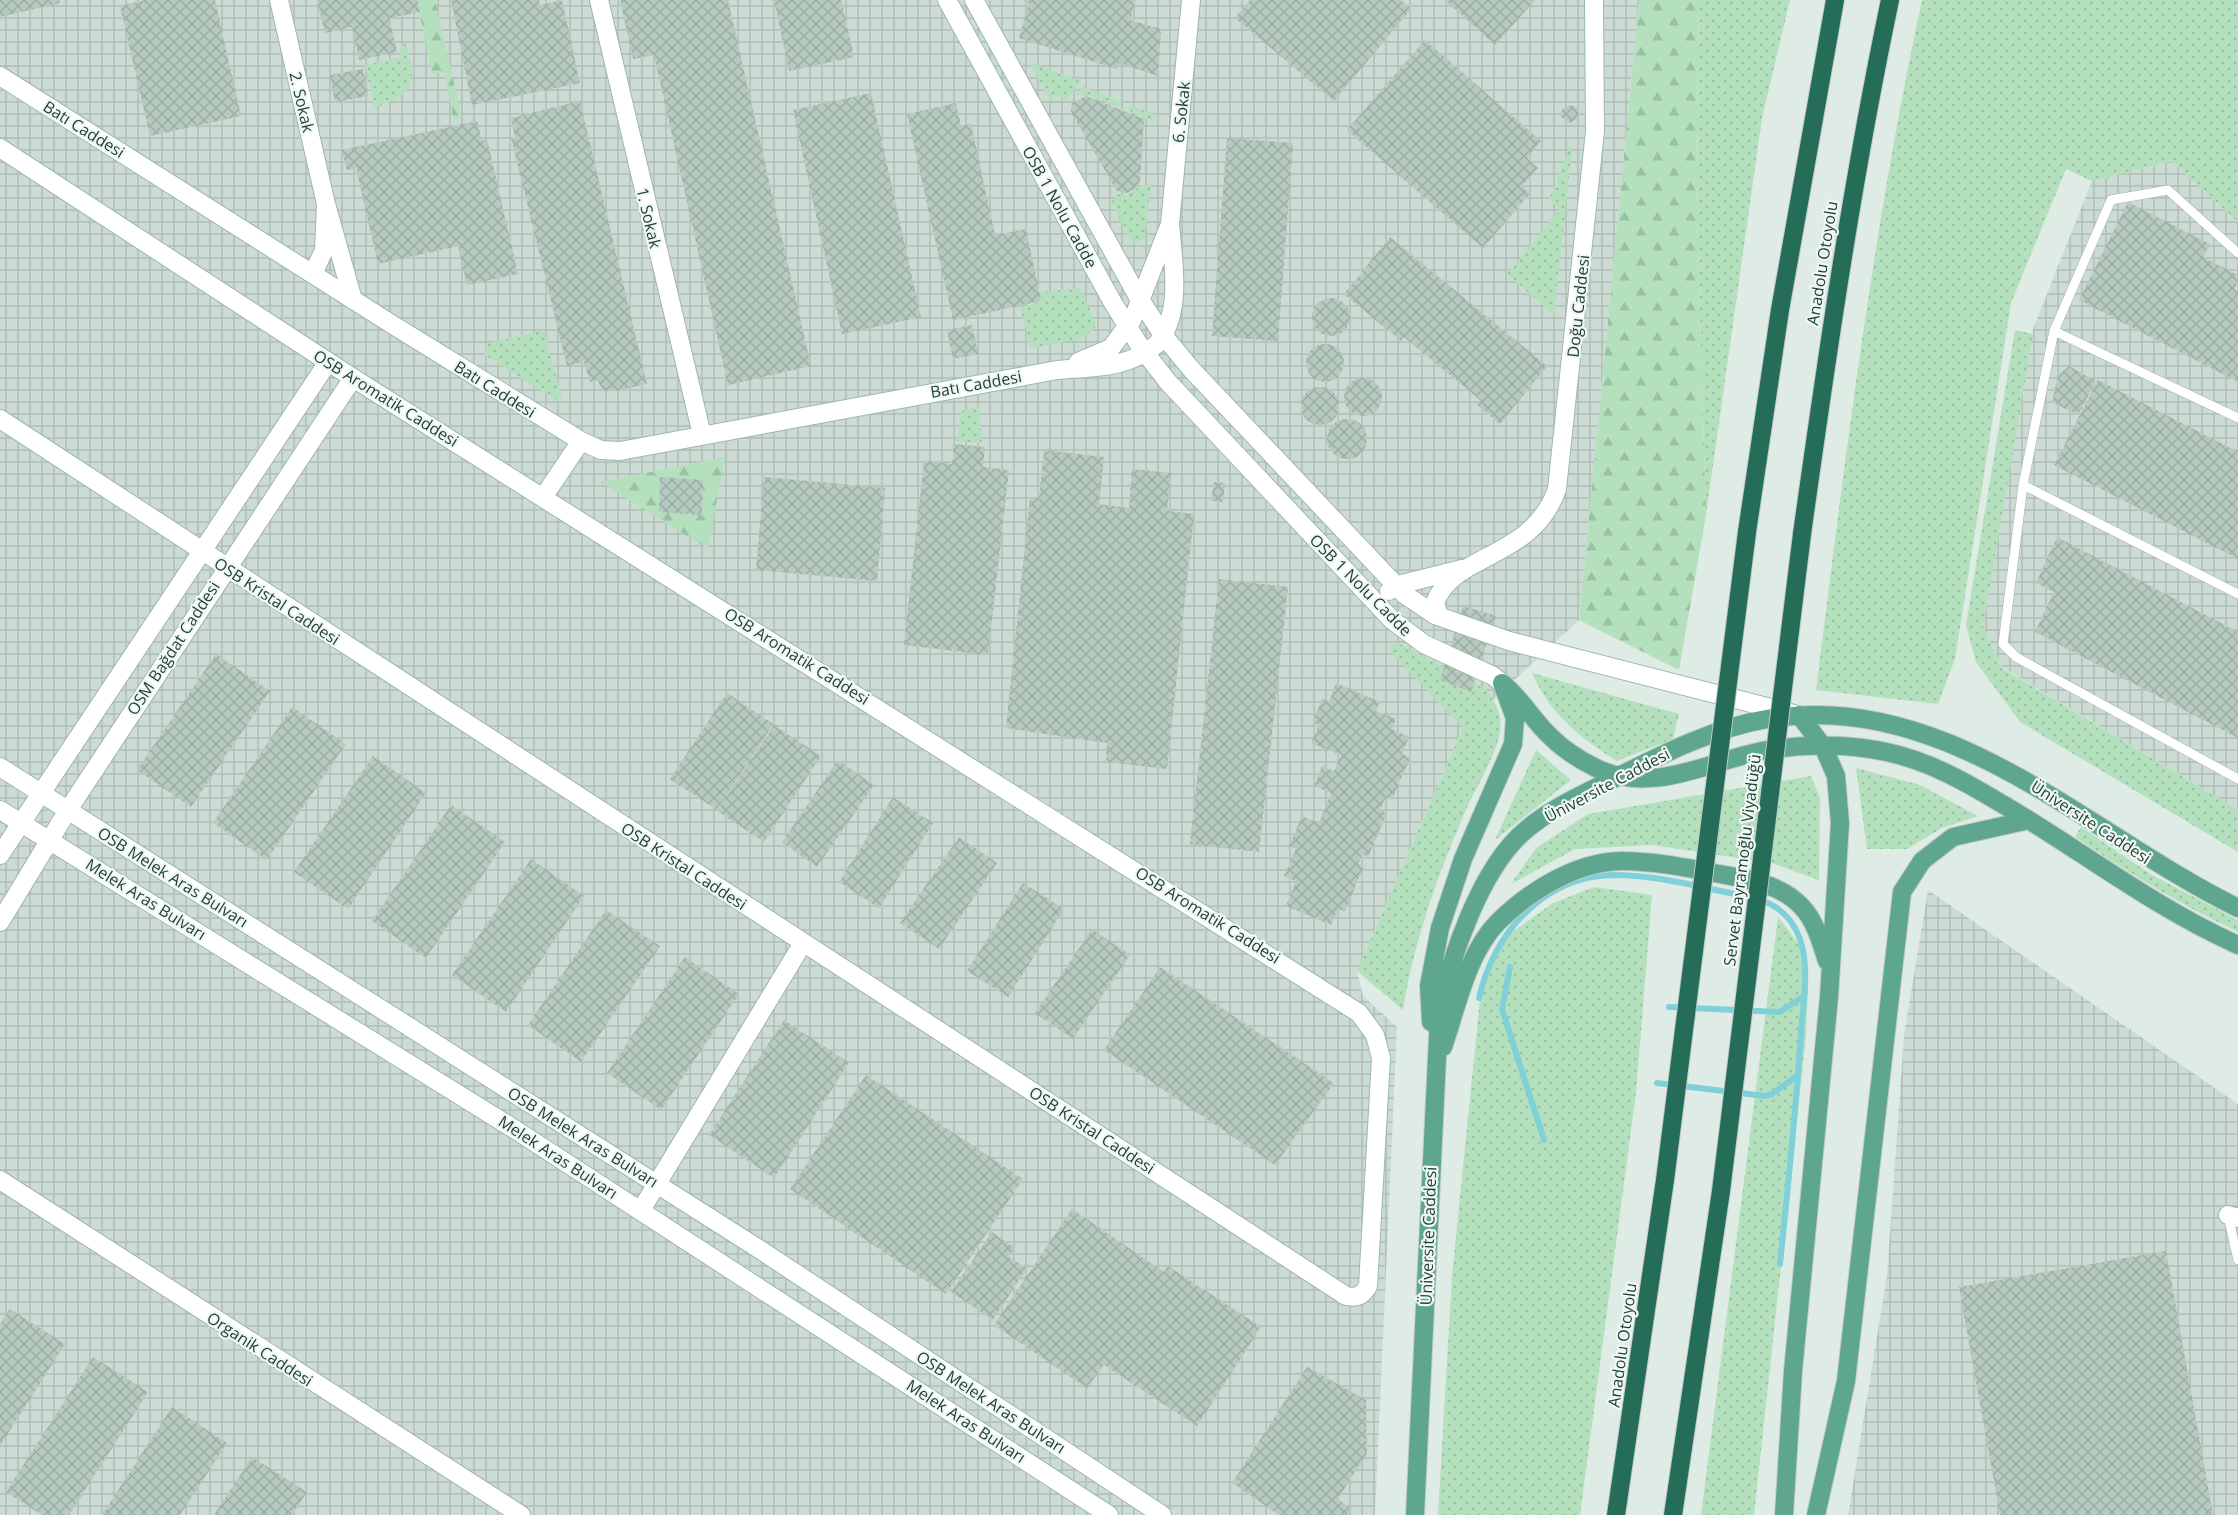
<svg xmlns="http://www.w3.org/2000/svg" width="2238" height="1515" viewBox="0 0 2238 1515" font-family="'Open Sans',sans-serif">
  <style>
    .industrial { fill: url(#industrial-grid) }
    .grass { fill: url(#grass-dots) }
    .forest { fill: url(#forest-firs) }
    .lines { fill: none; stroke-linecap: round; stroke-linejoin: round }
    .stream { stroke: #7fd0d8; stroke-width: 6 }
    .building { fill: url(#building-cross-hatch) }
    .lane-casing { stroke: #a1b4ac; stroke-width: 10 }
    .street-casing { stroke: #a1b4ac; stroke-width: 20 }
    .secondary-casing { stroke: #9cb9ac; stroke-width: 20 }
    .primary-casing { stroke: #c0c9c6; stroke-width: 20 }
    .highway-casing { stroke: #c0c9c6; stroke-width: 20 }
    .lane { stroke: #fff; stroke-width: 9 }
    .street { stroke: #fff; stroke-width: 18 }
    .secondary { stroke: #fff; stroke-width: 18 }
    .primary { stroke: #5ea68f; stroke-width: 18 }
    .highway { stroke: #266d59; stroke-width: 18 }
    .highway-bridge-casing { stroke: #c0c9c6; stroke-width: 20; stroke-linecap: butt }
    .highway-bridge { stroke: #266d59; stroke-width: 18 }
    .labels { text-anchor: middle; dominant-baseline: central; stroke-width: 4.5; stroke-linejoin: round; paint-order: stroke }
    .street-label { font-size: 16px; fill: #1e3d33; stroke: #eff8f3 }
  </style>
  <defs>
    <pattern id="industrial-grid" width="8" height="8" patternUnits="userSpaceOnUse" patternTransform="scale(1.5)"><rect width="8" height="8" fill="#ccdcd4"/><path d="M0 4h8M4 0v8" fill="none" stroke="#afbeb6"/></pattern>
    <pattern id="grass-dots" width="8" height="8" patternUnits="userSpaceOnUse" patternTransform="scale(1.5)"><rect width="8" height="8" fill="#b4e0bd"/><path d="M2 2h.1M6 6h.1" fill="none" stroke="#9ac1a3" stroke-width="1.8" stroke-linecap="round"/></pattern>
    <pattern id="forest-firs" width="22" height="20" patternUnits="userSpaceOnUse" patternTransform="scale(1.5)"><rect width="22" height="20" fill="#b4e0bd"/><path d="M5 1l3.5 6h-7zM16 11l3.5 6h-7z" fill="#9ac1a3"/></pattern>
    <pattern id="building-cross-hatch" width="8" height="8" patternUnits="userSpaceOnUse" patternTransform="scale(1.5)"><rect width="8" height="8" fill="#b6cac0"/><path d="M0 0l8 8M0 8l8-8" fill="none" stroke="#9caea5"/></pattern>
  </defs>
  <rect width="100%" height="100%" fill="#deece5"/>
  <path class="industrial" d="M0 0H1639L1579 620 1463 728 1357 971 1363 996 1397 1027 1375 1515H0Z
    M2171 161 2238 222V810L2002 667 1983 626 2033 329 2092 181Z
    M1928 890 2238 1104V1515H1848L1887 1275 1904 1035Z"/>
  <path class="grass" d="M1699 0H1790L1762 118 1706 515 1696 177Z
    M1922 0H2238V222L2171 161 2092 181 2066 169 2011 303 1955 659 1938 704 1816 690C1845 459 1873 228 1922 0Z
    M406 44C417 82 414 96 374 107L365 65 401 57 400 45Z
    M1029 62 1081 81 1067 100 1056 95 1051 102Z
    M1083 87 1122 102 1120 107 1085 94 1076 96Z
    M1129 105 1156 115 1154 122 1127 110Z
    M1569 149H1572L1554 315 1507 274 1560 209 1549 200Z
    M1142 185H1151L1145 236 1143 240 1135 243 1129 238 1111 203 1117 194 1127 195Z
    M1080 288 1095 321V328L1080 339 1031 348 1020 307 1042 302 1040 292Z
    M544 330 563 404 485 355 486 344Z
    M2015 330 2033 334 1983 626 2002 668 2238 810V852L2020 722 1976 662 1966 625Z
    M979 407 982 443 957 441 961 411Z
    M1396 642 1487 690C1496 703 1503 716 1500 732 1494 762 1474 789 1463 817 1436 880 1414 942 1403 1010L1357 971 1463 728 1388 649Z
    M1532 673 1679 714 1673 739 1617 761C1580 738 1550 714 1532 673Z
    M1536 750 1571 780 1495 840Z
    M1856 768 1920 785 1978 816 1942 828 1907 849H1867Z
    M1811 776 1820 798 1819 880 1772 863 1652 845 1575 849 1511 884 1536 848 1588 814Z
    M2081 827 2152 875 2238 920V932C2181 905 2127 872 2075 837Z
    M1594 887 1652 895 1636 1093 1580 1515H1438L1452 1276 1482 979 1505 937 1553 903Z
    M1778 917 1804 951 1808 990 1806 1036 1754 1515H1701Z"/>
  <path class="forest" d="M417 0H435L462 118 454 120 444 72 432 74Z
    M1639 0H1699L1696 177 1706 515 1679 670 1579 620Z
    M725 457 708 549 600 482Z"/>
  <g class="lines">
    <path class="stream" d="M1510 967 1502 1009 1544 1140
      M1479 998C1494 934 1542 877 1612 875 1647 875 1681 882 1715 890 1752 898 1785 898 1800 939 1810 968 1803 1004 1801 1033 1796 1111 1788 1187 1780 1264
      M1669 1007 1780 1012 1804 996
      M1657 1083 1765 1096 1772 1094 1798 1075"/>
  </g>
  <path class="building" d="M0 0H59L60 3 0 17Z
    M145 0H215L241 116 150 136 120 6Z
    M317 0H417L420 12 389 18 397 52 359 60 352 27 325 33Z
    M451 0H539L540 5 562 0 580 83 472 105Z
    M620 0H728L811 366 728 385 654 55 633 59Z
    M774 0H841L854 57 789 71Z
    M1022 0H1136L1130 20 1161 29 1158 76 1119 63 1117 69 1019 38 1029 3Z
    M1250 0H1401L1411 9 1334 101 1235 18Z
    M1445 0H1535L1495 45Z
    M1425 40 1541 141 1527 158 1538 168 1522 186 1530 194 1483 248 1347 130Z
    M363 69 368 96 335 102 330 75Z
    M871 93 921 317 842 334 793 110Z
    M1086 96 1144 119 1140 182 1132 191 1126 193 1117 191 1071 112 1072 103Z
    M580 101 647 384 615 391 603 390 597 380 590 382 584 362 567 366 511 138 515 137 511 118Z
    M956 103 961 126 971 124 995 235 1026 229 1041 301 953 320 907 114Z
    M1571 105 1578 109V118L1570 123 1561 117 1562 109Z
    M477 121 482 141 487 139 518 274 467 285 458 246 378 264 356 168 347 170 342 150Z
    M1227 138 1293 143 1278 341 1212 336Z
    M2128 202 2210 244 2203 257 2238 275 2235 290 2238 291V382L2079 300Z
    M1390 237 1547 366 1500 424 1477 405 1480 400 1404 337 1401 341 1344 294Z
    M1312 317a19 19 0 1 1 38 0a19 19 0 1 1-38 0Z
    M972 325 978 354 953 359 947 330Z
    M1306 363a19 19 0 1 1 38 0a19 19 0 1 1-38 0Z
    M2069 366 2096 381 2078 415 2052 402 2058 375Z
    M1344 397a19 19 0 1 1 38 0a19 19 0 1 1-38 0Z
    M2098 380 2238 452V559L2054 465Z
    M1301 406a19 19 0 1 1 38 0a19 19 0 1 1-38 0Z
    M1327 439a20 20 0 1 1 40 0a20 20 0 1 1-40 0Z
    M954 444 985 447 983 467 1009 470 988 655 904 645 924 461 952 464Z
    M1044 450 1104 457 1099 504 1129 508 1132 469 1171 473 1167 511 1194 514 1167 769 1106 762 1107 743 1006 728 1030 497 1039 498Z
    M660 477 703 480 702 515 659 512Z
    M764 477 885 488 877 581 756 570Z
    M1214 482 1225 483 1223 502 1211 501Z
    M2057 537 2238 632V738L2035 632 2054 592 2036 583Z
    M1219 579 1288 587 1259 852 1190 844Z
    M1463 606 1496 616 1471 692 1440 680Z
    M216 654 270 691 191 807 137 770Z
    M1336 683 1380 702 1376 711 1396 719 1392 729 1409 737 1402 754 1410 758 1392 800 1386 797 1380 810 1387 813 1368 857 1362 854 1358 864 1364 866 1345 911 1338 909 1331 925 1286 906 1296 881 1284 876 1296 849 1289 846 1302 816 1319 823 1331 793 1314 786 1322 766 1334 771 1341 755 1311 743 1319 725 1313 722 1322 699 1329 702Z
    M727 693 773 724 717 810 670 779Z
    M292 707 346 744 267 860 213 823Z
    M774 725 821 756 764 842 717 811Z
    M373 756 426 793 348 909 294 872Z
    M838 760 874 785 817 867 782 842Z
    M893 797 933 823 879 908 839 882Z
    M451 805 505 842 426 958 372 921Z
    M959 837 997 863 939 949 900 923Z
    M531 859 584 896 506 1012 452 975Z
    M1023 883 1064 909 1008 997 967 971Z
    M606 910 660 946 581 1062 528 1025Z
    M1092 929 1130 955 1073 1039 1035 1013Z
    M685 957 739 994 661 1110 607 1073Z
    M1160 967 1334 1083 1275 1165 1104 1050Z
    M784 1020 849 1063 774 1178 709 1135Z
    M866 1075 1023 1179 946 1294 790 1189Z
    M1072 1209 1164 1272 1168 1266 1261 1327 1197 1426 1104 1365 1087 1388 994 1325Z
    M992 1232 1015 1248 1009 1257 1027 1268 993 1320 951 1292Z
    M2166 1251 2213 1515H2000L1959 1287Z
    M10 1309 65 1344 0 1446V1324Z
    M93 1357 148 1392 69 1515H42L6 1492Z
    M1307 1367 1366 1400 1367 1453 1338 1499 1352 1509 1348 1515H1279L1232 1483Z
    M172 1407 227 1443 180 1515H102Z
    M252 1457 307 1492 292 1515H214Z"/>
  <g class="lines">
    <g class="lane-casing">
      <path id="lane" d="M2238 253 2168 190 2111 200 2054 331 2023 485 2003 644 2016 657 2238 779
        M2054 331 2238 418
        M2023 485 2238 594
        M2228 1215 2238 1260"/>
    </g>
    <g class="street-casing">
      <path id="street" d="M279 0 326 204
        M599 0 702 435
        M1170 224 1191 0
        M313 274 324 250 326 204 353 300
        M1134 316 1170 224C1173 261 1183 313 1157 344
        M0 855 328 362
        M0 922 68 810 353 378
        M0 1180 521 1515
        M641 1210 803 943
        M2228 1215 2238 1218"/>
    </g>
    <g class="secondary-casing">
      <path id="secondary" d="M947 0 1113 303 1140 346 1168 382 1392 620 1424 644 1493 676 1502 683
        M974 0 1137 295 1163 335 1192 370 1404 594 1435 615 1509 641 1794 714
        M0 76 393 325 581 441 601 450 620 451 1057 370C1092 367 1128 369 1157 344
        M0 148 353 378 1359 1013 1375 1035 1381 1058 1368 1286C1362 1296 1357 1298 1346 1296L0 419
        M1078 362 1111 348 1132 320
        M544 496 581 441
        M1389 591 1394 586 1462 569
        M1439 616 1435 603C1452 553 1533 560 1557 489L1595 131 1594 0
        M0 767 759 1249 1162 1515
        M0 810 511 1127 1109 1515"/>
    </g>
    <g class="primary-casing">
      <path id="primary" d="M1502 683C1524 701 1532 720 1551 737 1563 749 1580 760 1596 768 1654 796 1710 760 1767 750 1815 742 1869 744 1915 760 1947 771 1975 788 2004 805 2082 851 2155 908 2238 945
        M1431 1022 1429 986 1440 928 1463 859 1513 744 1515 718 1502 683
        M1443 1047C1457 1007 1467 954 1497 923 1528 892 1575 862 1621 861 1654 861 1688 868 1720 874 1750 880 1781 884 1802 907 1816 922 1821 943 1827 961
        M1415 1515 1439 1016C1449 960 1481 866 1527 829 1553 807 1584 794 1613 779 1661 755 1713 728 1767 719 1946 688 2089 835 2238 908
        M1784 1515 1793 1371 1829 997 1840 823 1836 776 1823 746 1799 715
        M1816 1515 1846 1381 1902 892 1922 861 1953 837 2029 820"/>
    </g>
    <g class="highway-casing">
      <path id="highway" d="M1747 532 1780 310 1835 0
        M1802 534C1827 355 1853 176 1890 0
        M1616 1515 1665 1180
        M1673 1515 1721 1191"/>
    </g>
    <use href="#lane" class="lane"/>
    <use href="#street" class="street"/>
    <use href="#secondary" class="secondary"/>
    <use href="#primary" class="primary"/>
    <use href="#highway" class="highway"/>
    <g class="highway-bridge-casing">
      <path id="highway-bridge" d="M1665 1180 1747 532
        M1721 1191 1802 534"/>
    </g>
    <use href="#highway-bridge" class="highway-bridge"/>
  </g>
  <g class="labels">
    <g class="street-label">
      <text transform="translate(302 102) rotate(77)">2. Sokak</text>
      <text transform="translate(1181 112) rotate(-84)">6. Sokak</text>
      <text transform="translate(84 129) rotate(32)">Batı Caddesi</text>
      <text transform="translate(1060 207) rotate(61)">OSB 1 Nolu Cadde</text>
      <text transform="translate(649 218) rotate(77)">1. Sokak</text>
      <text transform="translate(1822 263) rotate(-81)">Anadolu Otoyolu</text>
      <text transform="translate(1578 306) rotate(-84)">Doğu Caddesi</text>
      <text transform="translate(976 384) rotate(-10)">Batı Caddesi</text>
      <text transform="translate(495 389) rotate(32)">Batı Caddesi</text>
      <text transform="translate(386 398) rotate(32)">OSB Aromatik Caddesi</text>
      <text transform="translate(1361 585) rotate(45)">OSB 1 Nolu Cadde</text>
      <text transform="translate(277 601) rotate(33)">OSB Kristal Caddesi</text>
      <text transform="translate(173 648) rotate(-57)">OSM Bağdat Caddesi</text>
      <text transform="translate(797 656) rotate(32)">OSB Aromatik Caddesi</text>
      <text transform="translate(1607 785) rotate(-28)">Üniversite Caddesi</text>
      <text transform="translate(2091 822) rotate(33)">Üniversite Caddesi</text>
      <text transform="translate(1742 860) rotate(-83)">Servet Bayramoğlu Viyadüğü</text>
      <text transform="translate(684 866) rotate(33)">OSB Kristal Caddesi</text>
      <text transform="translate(173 877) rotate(32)">OSB Melek Aras Bulvarı</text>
      <text transform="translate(146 899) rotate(32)">Melek Aras Bulvarı</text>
      <text transform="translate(1208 915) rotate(32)">OSB Aromatik Caddesi</text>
      <text transform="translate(1092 1130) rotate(33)">OSB Kristal Caddesi</text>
      <text transform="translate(583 1137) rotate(32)">OSB Melek Aras Bulvarı</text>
      <text transform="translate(558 1157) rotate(33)">Melek Aras Bulvarı</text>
      <text transform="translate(1428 1236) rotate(-88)">Üniversite Caddesi</text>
      <text transform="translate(1622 1345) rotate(-82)">Anadolu Otoyolu</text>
      <text transform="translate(260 1349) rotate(33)">Organik Caddesi</text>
      <text transform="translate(991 1402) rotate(33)">OSB Melek Aras Bulvarı</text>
      <text transform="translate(966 1421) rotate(33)">Melek Aras Bulvarı</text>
    </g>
  </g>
</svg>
